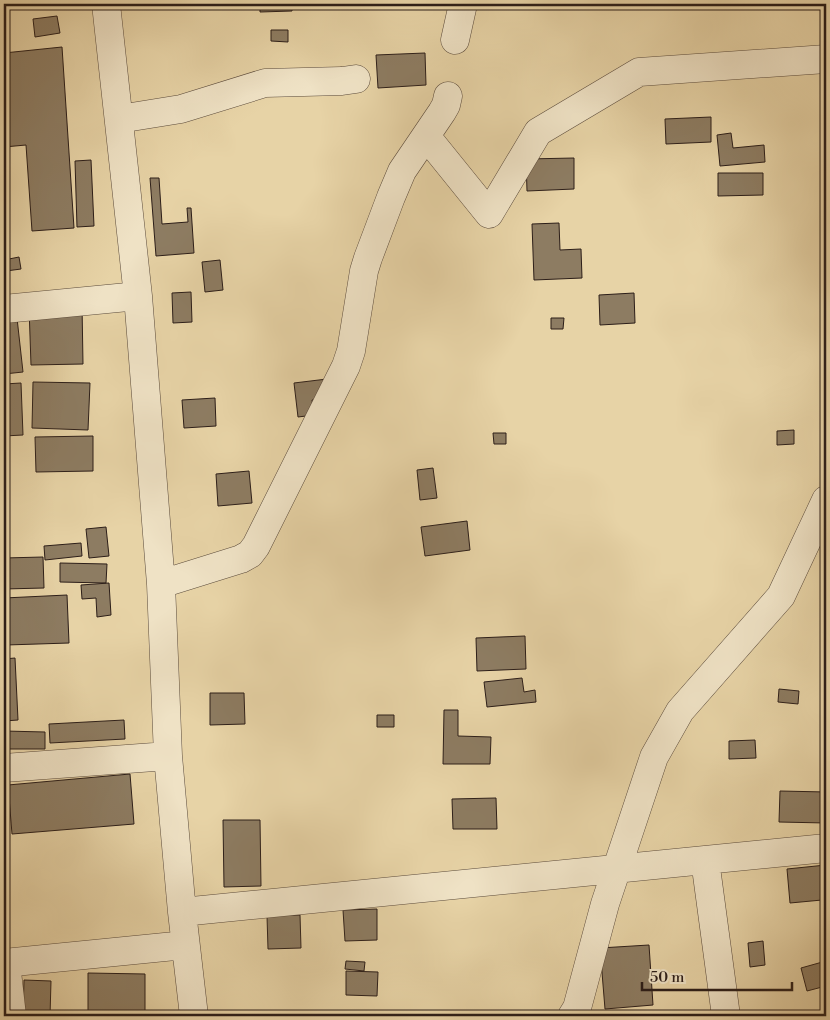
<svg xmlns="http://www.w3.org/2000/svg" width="830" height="1020" viewBox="0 0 830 1020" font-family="'Libre Bodoni',serif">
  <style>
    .building { fill: #8d7c62; stroke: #2c1e19 }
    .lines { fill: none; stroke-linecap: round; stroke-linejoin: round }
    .minor-casing { stroke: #5b4b3c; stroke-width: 29 }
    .minor { stroke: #efe2c5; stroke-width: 28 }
  </style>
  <rect width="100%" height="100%" fill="#e7d3a6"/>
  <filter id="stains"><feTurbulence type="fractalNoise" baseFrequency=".004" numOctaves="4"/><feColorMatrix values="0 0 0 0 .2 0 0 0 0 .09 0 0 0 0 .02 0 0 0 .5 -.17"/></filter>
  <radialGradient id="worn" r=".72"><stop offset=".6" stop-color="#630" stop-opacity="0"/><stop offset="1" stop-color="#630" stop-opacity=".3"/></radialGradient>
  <path class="building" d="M260 4H292V11L260 12Z
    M57 16 60 33 35 37 33 19Z
    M271 30H288V42L271 41Z
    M62 47 74 228 32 231 26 145 4 147V53Z
    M425 53 426 85 378 88 376 55Z
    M711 117V142L666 144 665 119Z
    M731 133 733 148 764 145 765 162 720 166 717 135Z
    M574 158V189L527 191 526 159Z
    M91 160 94 226 77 227 75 161Z
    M4 171 7 208H4Z
    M718 173H763V195L718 196Z
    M150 178H159L162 224 188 222 187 208H191L194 253 156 256Z
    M559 223 560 250 581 249 582 278 534 280 532 224Z
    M19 257 21 269 6 271 4 260Z
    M220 260 223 290 205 292 202 262Z
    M191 292 192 322 173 323 172 293Z
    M634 293 635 323 600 325 599 295Z
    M82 305 83 364 31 365 29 307Z
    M17 318 23 372 4 374V320Z
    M551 318H564L563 329H551Z
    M327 379 329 398 312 400 314 415 298 417 294 383Z
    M33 382 90 383 88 430 32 428Z
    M21 383 23 435 4 436V384Z
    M215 398 216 426 184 428 182 400Z
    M794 430V444L777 445V431Z
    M493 433H506V444H494Z
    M93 436V471L36 472 35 437Z
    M433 468 437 498 420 500 417 470Z
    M249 471 252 503 218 506 216 474Z
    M4 488 6 535 4 536Z
    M467 521 470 550 425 556 421 527Z
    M106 527 109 556 89 558 86 529Z
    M81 543 82 556 45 560 44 546Z
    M43 557 44 588 4 589V558Z
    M60 563 107 564 106 583 60 582Z
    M109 583 111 615 97 617 96 598 82 599 81 585Z
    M67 595 69 643 6 645 4 598Z
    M525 636 526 669 477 671 476 638Z
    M15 658 18 720 4 721V659Z
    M522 678 524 692 535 690 536 702 487 707 484 682Z
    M779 689 799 691 798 704 778 702Z
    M210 693H244L245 724 210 725Z
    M444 710H458V736L491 737 490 764H443Z
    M377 715H394V727H377Z
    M124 720 125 739 50 743 49 724Z
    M4 731 45 732V749H4Z
    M755 740 756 758 729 759V741Z
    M130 774 134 824 12 834 8 785Z
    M780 791 826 792V823L779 822Z
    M496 798 497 829H453L452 799Z
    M223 820H260L261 886 224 887Z
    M826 865V921H825L822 900 790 903 787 869Z
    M377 909V940L345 941 343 910Z
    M300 915 301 948 268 949 267 916Z
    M763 941 765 965 750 967 748 943Z
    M649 945 653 1005 605 1009 600 948Z
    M346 961 365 962 364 971 345 969Z
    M826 961V986L807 991 801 968Z
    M346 971 378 972 377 996 346 995Z
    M88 973 145 974V1016H88Z
    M24 980 51 981 50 1016H23Z"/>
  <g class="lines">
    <g class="minor-casing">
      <path id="minor" d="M106 4 138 296 161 584 168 756 182 912 194 1016
        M455 40 463 4
        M119 119 181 109 265 83 342 81 356 79
        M426 136 489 214 538 132 639 72 826 59
        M4 309 138 296
        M161 584 241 559 250 554 256 546 346 366 351 351 364 271 368 258 391 197 402 171 442 112 446 105 448 96
        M4 768 168 756
        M705 860 726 1016
        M182 912 826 848
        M4 963 185 945
        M6 963 12 1016
        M572 1016 577 1008 605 904 654 757 680 711 781 596 826 500"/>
    </g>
    <use href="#minor" class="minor"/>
  </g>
  <rect width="830" height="1020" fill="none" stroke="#e7d3a6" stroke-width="20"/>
  <rect x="5" y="5" width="820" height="1010" fill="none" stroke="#2c1e19" stroke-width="2.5"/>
  <rect x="10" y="10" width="810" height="1000" fill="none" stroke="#2c1e19"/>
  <path d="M642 982v8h150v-8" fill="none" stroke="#2c1e19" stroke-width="2.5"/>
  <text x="650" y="982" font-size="15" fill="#2c1e19" stroke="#efe2c5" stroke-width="4" paint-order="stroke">50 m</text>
  <rect width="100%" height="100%" filter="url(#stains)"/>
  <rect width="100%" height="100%" fill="url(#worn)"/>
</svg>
